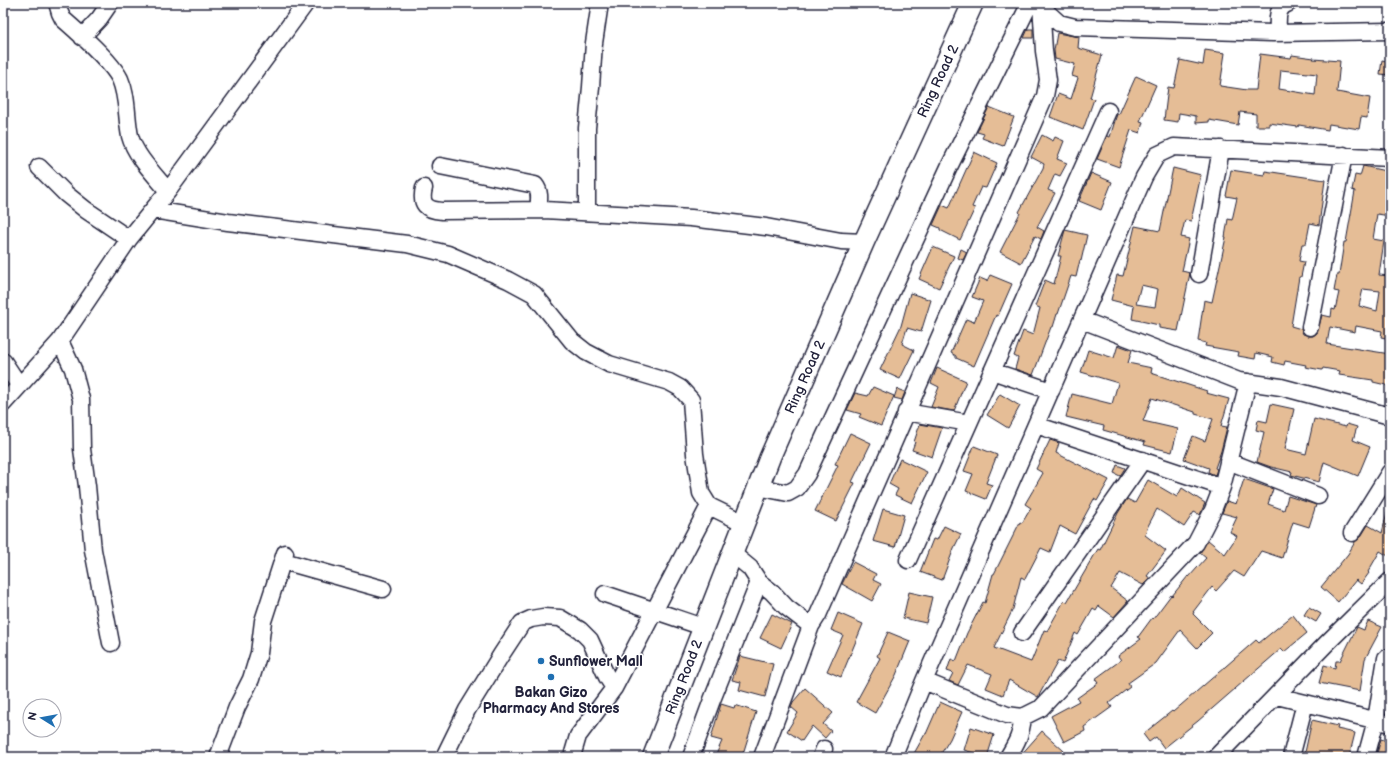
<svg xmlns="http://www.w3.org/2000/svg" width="1393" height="760" viewBox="0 0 1393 760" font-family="'Balsamiq Sans',sans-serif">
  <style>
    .building { fill: #e5bd96; stroke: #22223b; fill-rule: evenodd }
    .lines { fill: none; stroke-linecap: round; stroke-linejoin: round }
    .minor-casing { stroke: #22223b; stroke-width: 19 }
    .major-casing { stroke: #22223b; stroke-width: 23 }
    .minor { stroke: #fff; stroke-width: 16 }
    .major { stroke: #fff; stroke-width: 20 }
    .poi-dot { fill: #1f6fb2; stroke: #fff; stroke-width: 1.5 }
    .labels { text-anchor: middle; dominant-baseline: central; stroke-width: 3; stroke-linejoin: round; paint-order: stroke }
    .street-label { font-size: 14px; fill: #22223b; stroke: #fff }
    .poi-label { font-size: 14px; font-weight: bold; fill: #22223b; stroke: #fff; text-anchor: start }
  </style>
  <rect width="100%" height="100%" fill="#fff"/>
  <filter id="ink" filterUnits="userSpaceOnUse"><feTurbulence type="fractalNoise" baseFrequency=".025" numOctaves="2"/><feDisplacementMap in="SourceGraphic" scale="8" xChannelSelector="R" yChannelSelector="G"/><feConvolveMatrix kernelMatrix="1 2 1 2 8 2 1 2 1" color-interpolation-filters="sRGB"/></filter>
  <g filter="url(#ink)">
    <path class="building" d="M1028 29H1033V38H1024Z
      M1057 33 1079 37 1078 48 1102 55 1090 98 1094 99 1083 130 1050 117 1058 94 1071 99 1078 78 1072 76 1075 64 1055 59 1054 50Z
      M1205 50 1225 53 1220 86 1247 90H1256L1260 54 1291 58 1292 55 1314 58 1313 59 1340 61 1337 92 1370 98 1367 118 1361 117 1359 129 1329 124 1328 130 1299 125 1298 127 1269 123V126H1256V114L1240 112 1238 125 1209 120V122L1196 123V116L1179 113 1178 122 1164 120 1168 87 1174 88 1180 60 1203 65ZM1281 70 1317 74 1315 95 1279 89Z
      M1382 60 1390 62V75L1380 74Z
      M1136 76 1156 85 1140 121 1143 122 1140 133 1131 130 1119 167 1097 159 1107 136 1110 137 1117 114H1119Z
      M989 107 1014 117 1003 146 982 138 984 134 977 132Z
      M1042 135 1053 141 1055 137 1064 141 1057 159 1067 163 1060 176 1055 174 1048 190 1055 193 1037 227 1044 231 1041 239 1035 236 1021 263 1000 252 1020 213 1019 212 1043 168 1044 164 1031 157Z
      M974 152 997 163 986 188 981 187 972 207 975 208 960 240 940 230V228L933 225 942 205 949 208Z
      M1363 166 1390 172V216L1377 214 1373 239 1384 241 1379 275 1390 276V339L1381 337 1382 331 1356 326 1355 332 1330 327 1327 344 1390 354V386L1373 382V380L1339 375 1340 371 1323 368 1322 370 1305 367 1306 365 1285 361 1284 365 1272 362 1273 357 1256 353 1255 359 1238 356 1239 352 1205 346 1206 343 1198 341 1204 300 1212 302 1226 237H1225L1228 219 1232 220 1237 198 1226 196 1231 170 1264 175 1265 171 1325 180 1319 225 1310 223 1306 244H1302L1299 261 1304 262 1301 277H1299L1291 326 1301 329 1303 334 1309 336H1313L1317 333 1322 315 1331 317 1332 309 1335 310 1339 292 1334 291 1337 275H1339L1344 242H1346L1355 191 1352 190 1355 175 1360 176ZM1363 289 1380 291 1377 311 1359 306Z
      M1173 168 1201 175 1191 221 1185 220 1181 237 1189 239 1182 271 1190 273 1178 331 1159 328V325L1132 319 1134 306 1111 300 1117 275 1123 276 1135 226 1160 231ZM1141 285 1158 289 1155 307 1136 304Z
      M1091 173 1112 182 1101 210 1079 201Z
      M1065 230 1087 235 1081 261 1080 260 1076 277 1071 276 1058 314H1057L1053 327H1051L1033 375 1015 369 1018 358 1014 356 1023 331 1033 335 1040 308 1035 306 1045 280 1054 284 1061 256H1058Z
      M933 247 954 256 939 288 919 279Z
      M961 249 967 252 963 260 958 258Z
      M990 275 1012 284 998 316 996 315 974 366 956 358V356L951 353 966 319 974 322 983 301 972 297 980 278 987 281Z
      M910 293 931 300 921 332 907 328 902 344 914 350 900 379 880 370 901 326Z
      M1118 345 1132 350 1128 363 1152 368 1151 373 1207 391 1206 393 1229 399 1221 426 1227 427 1221 451 1215 468 1217 469 1215 475 1208 472 1209 468 1184 459 1193 436 1205 441 1213 419 1195 414V412L1152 398 1143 421 1178 429 1172 452 1144 445 1145 442 1103 430 1104 426 1066 417 1072 394 1112 404 1118 383 1081 372 1088 350 1114 358Z
      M937 368 966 381 954 411 931 407 939 387 931 383Z
      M873 387 894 396 881 426 859 417 861 414 847 410 855 393 868 396Z
      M897 389 905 392 902 400 894 398Z
      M1000 394 1020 406 1008 428 987 415Z
      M1271 404 1294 409 1285 449 1306 454 1314 419 1346 427 1347 424 1357 427 1353 440 1370 447 1358 476 1324 462 1319 482 1291 475 1292 472 1271 467 1257 462 1264 432 1256 430 1258 420 1267 422Z
      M920 424 942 428 932 457 912 450 915 442H914Z
      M850 433 871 443 852 482 855 483 836 521 815 511 838 465 835 464Z
      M1050 440 1059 443 1056 453 1109 480 1097 501 1094 499 1075 534 1060 526 1050 552 1041 548 1025 579 1021 577 1013 609 994 648 1031 662 1044 630 1047 631 1064 601 1067 602 1098 549 1100 550 1118 513 1127 499 1135 503 1148 480 1177 497 1182 488 1205 503 1200 515 1194 512 1184 527 1157 509 1148 526 1145 535 1166 551 1147 576 1150 578 1143 585 1120 573 1111 588 1128 601 1114 617 1099 606 1096 611 1093 609 1078 635 1075 633 1063 663 1058 661 1038 697 1009 680 1003 695 986 688 992 674 968 665 958 685 949 681 953 673 947 671 951 659 956 661 967 633 983 602 985 603 993 574H994L1020 522 1022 523 1031 508 1025 504 1043 473 1036 469Z
      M974 446 997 455 986 483 992 485 986 499 966 491 973 474 964 471Z
      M900 459 927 472 912 503 895 495 898 489 889 484Z
      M1117 465 1125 468 1120 476 1114 473Z
      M1244 479 1273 489 1268 504 1284 510 1288 496 1316 505 1309 527 1293 522 1282 558 1261 551 1244 577 1234 571 1216 591 1212 587 1193 612H1194L1193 614 1212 633 1197 648 1180 630 1156 663 1128 683 1130 687 1109 703 1112 707 1084 727 1085 731 1064 742 1051 716 1079 701 1077 698 1098 683 1095 679 1121 660 1118 656 1141 639 1138 637 1152 618 1153 619 1171 595 1172 596 1188 576 1189 577 1206 558 1200 553 1208 540 1225 554 1237 536 1230 532 1237 517 1222 513 1227 501 1236 504Z
      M883 509 904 515 895 547 873 541Z
      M1387 512H1390V557L1380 551 1368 572 1369 573 1361 584 1356 580 1338 602 1321 587 1348 554 1355 542 1360 538 1368 525 1382 533Z
      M944 526 961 534 954 548 942 580 920 572 933 539 937 540Z
      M853 562 876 574 873 580 881 584 872 601 842 584Z
      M909 592 932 597 926 623 903 618Z
      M1309 607 1321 614 1316 622 1304 615Z
      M838 613 863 624 841 677 827 671 843 635 831 630Z
      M772 614 792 624 781 648 760 638Z
      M1293 615 1307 633 1284 652 1281 649 1198 721 1164 748 1156 737 1149 742 1143 734 1172 711 1173 712 1256 640 1259 643Z
      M1368 621 1382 627 1365 659 1360 691 1319 683 1324 665 1335 668 1336 661H1340L1357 627 1364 630Z
      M888 632 910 641 896 675 875 713 856 702 880 658 877 656Z
      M740 656 773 664 765 697 739 690 741 682 732 680Z
      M805 688 833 713 823 724 831 731 825 738 812 726 802 741 787 731 798 713 791 707 793 702Z
      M940 702 962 712 950 739 939 757H912L925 734H926Z
      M721 704 734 708 735 705 756 712 742 757H715L722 741 711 738Z
      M1312 720 1338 726 1337 729 1355 733 1349 757H1304Z
      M971 727 994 735 987 757 964 750Z
      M1042 731 1064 751 1059 757H1019Z
      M1381 739 1390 742V757H1376Z"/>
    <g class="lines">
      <g class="minor-casing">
        <path id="minor" d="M57 3 60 13 63 19C79 33 111 61 120 79 128 97 126 117 130 136 135 156 156 176 168 191
          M1042 3 1048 13 1059 23 1075 27 1273 33 1390 31
          M1278 33C1278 21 1275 7 1289 3
          M82 37 99 19 110 3
          M440 166 535 185C541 192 539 201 538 210
          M39 167 66 194 86 210 129 239
          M424 188C420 204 426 210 442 211L544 210 691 218 766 227 841 241 864 242
          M153 210 228 222 407 244 448 254 508 280 534 294 572 341 586 352 609 364 669 382 680 388 691 400 695 454 701 493 709 506 744 523
          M587 212V128L591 87 594 43 600 3
          M1199 274 1221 149
          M1082 320 1239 381 1281 387 1390 416
          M1310 327 1344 155
          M60 341 73 369 81 399 82 449 87 486 93 550 111 643
          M3 361 19 385
          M992 371 1051 391
          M3 404 60 341 129 239 168 191 306 3
          M906 412 969 423
          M1036 425 1222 487
          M1228 461 1318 496
          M758 487 788 493 797 488 807 474 949 167 1030 3
          M1352 533 1390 472
          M733 554 750 568 759 582 772 592 786 607 811 626
          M908 560 1108 111
          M283 561 383 589
          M605 594 703 627
          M1022 633 1143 460
          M924 681 1007 715 1023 717 1041 708 1196 543 1213 510 1222 487 1248 382
          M1277 696 1390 724
          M218 757 237 707 251 679 259 653 263 621 285 553
          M444 757 467 710 501 655 522 623 531 619 543 617 560 618 580 630 590 640 607 677 614 688
          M574 757 573 753 578 736 614 688 709 506
          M691 757 712 700 759 582
          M762 757 811 626 818 615 1045 96 1048 80 1044 51 1041 3
          M821 757 824 749
          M893 757 924 681 1144 177 1157 155 1174 147 1390 158
          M1008 757C1017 742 1021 735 1023 717
          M1216 757 1327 643 1390 581
          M1291 757 1305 703
          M1366 757 1376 720 1386 658"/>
      </g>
      <g class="major-casing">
        <path id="major" d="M653 757 770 457 864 242 973 3"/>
      </g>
      <use href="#minor" class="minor"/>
      <use href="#major" class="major"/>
    </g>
  </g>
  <g class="poi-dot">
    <circle cx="541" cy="661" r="4"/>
    <circle cx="551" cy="677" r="4"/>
  </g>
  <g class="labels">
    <g class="street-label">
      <text transform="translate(938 81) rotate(-65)">Ring Road 2</text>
      <text transform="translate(805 377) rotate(-66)">Ring Road 2</text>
      <text transform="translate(684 677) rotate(-69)">Ring Road 2</text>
    </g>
    <g class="poi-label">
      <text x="549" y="661">Sunflower Mall</text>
      <text x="551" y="692" text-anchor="middle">Bakan Gizo<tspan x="551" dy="16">Pharmacy And Stores</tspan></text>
    </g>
  </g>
  <rect width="1393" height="760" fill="none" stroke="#fff" stroke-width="16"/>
  <rect x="8" y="8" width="1377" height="744" fill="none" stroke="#22223b" stroke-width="1.5" filter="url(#ink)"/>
  <g transform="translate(42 718) rotate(281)"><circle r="19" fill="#ffffff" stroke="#a7a7b1"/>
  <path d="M0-3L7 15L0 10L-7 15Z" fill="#1f6fb2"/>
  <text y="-6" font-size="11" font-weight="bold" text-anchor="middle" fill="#22223b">N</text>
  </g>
</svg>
